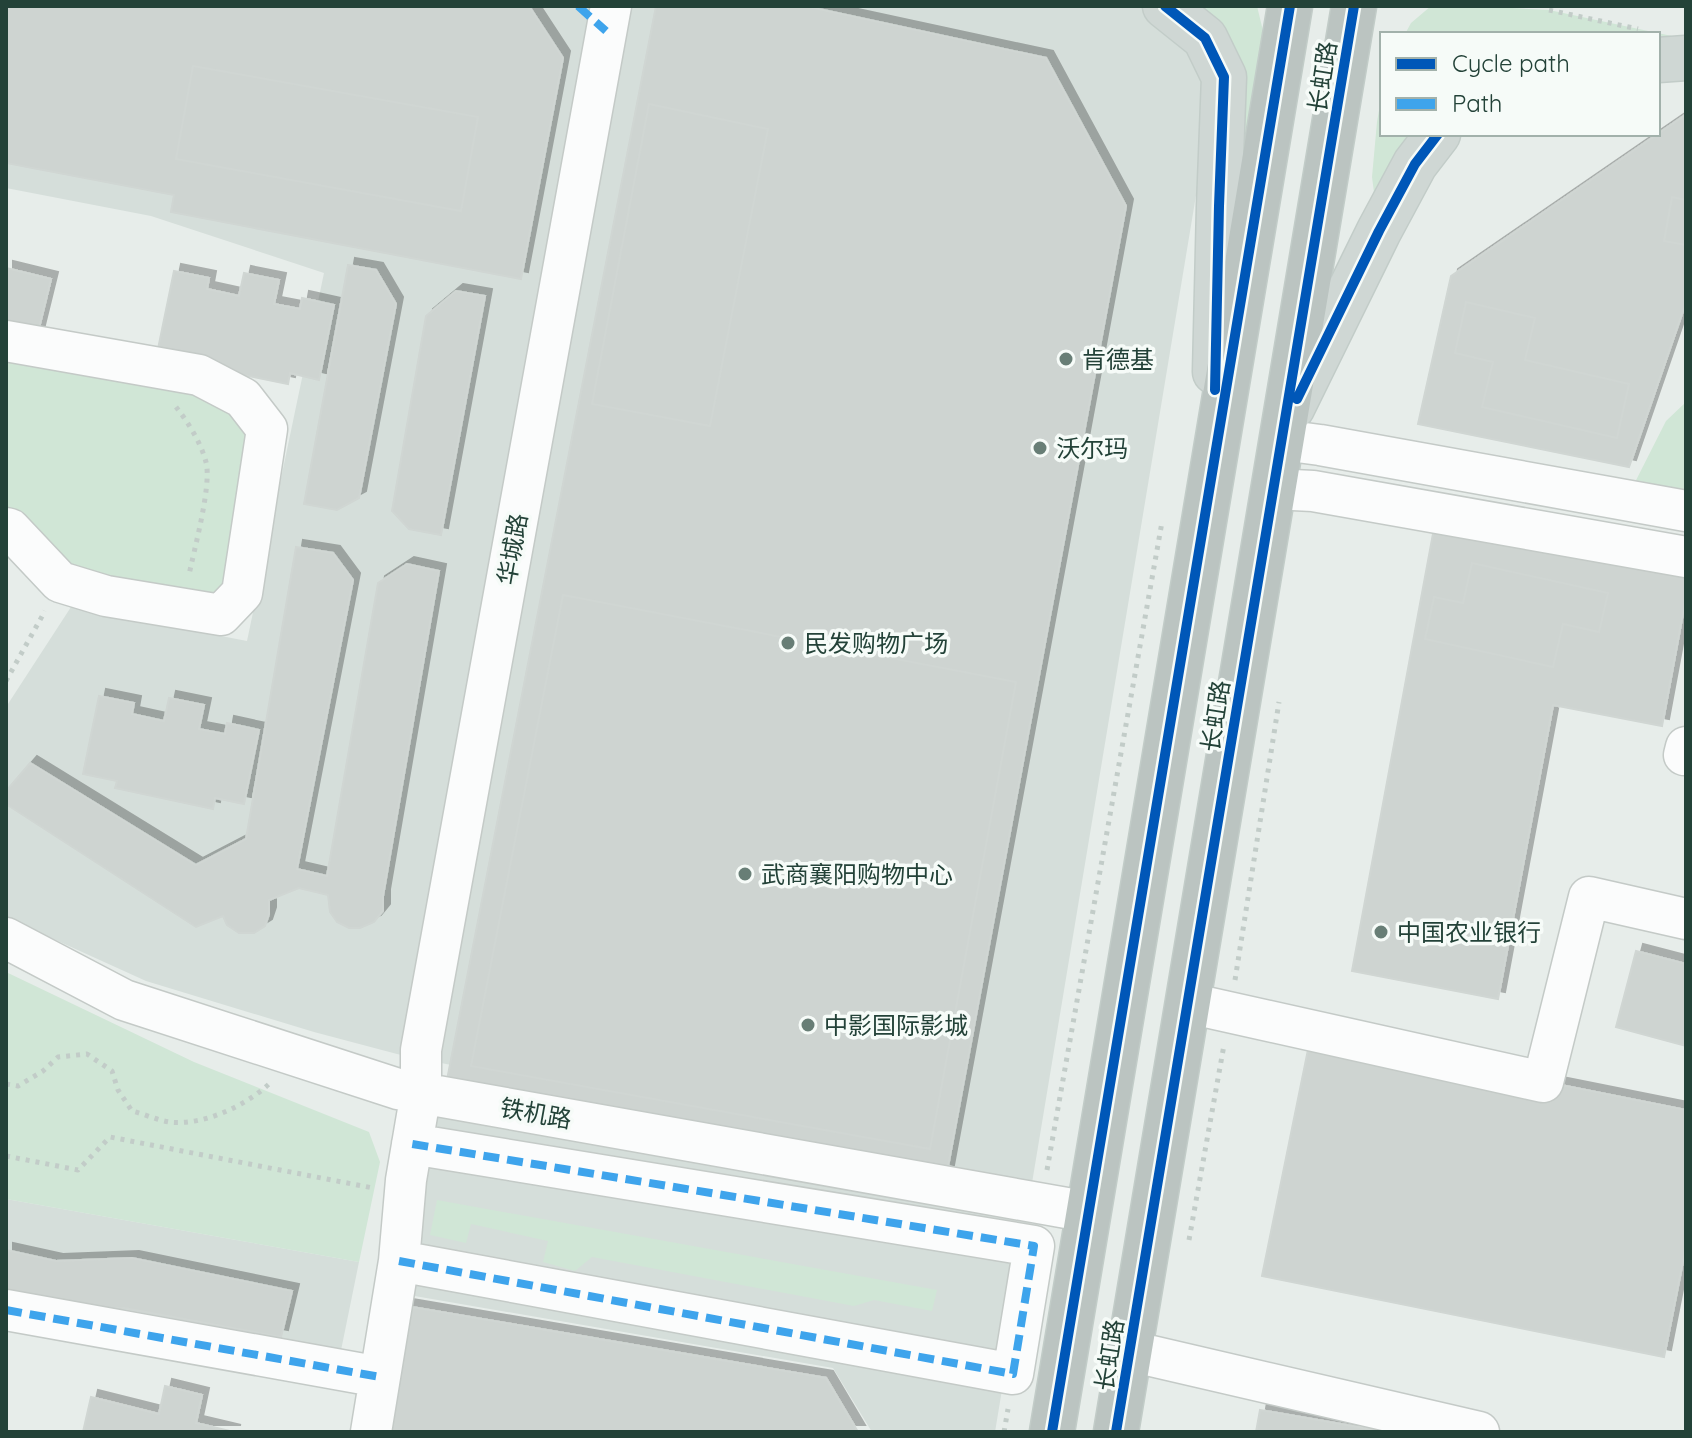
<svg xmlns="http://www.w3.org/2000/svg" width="1692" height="1438" viewBox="0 0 1692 1438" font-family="Quicksand,'Noto Sans SC',sans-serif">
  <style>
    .built { fill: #d5deda }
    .green { fill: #d0e6d6 }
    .building { fill: #ced4d1; stroke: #d0d6d3; stroke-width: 2; filter: url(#shadow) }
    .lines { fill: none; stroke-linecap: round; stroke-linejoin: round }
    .minor-casing { stroke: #c4cac7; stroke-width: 43 }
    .major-casing { stroke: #c2ccc8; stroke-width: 47 }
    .highway-casing { stroke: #c2ccc8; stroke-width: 47 }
    .path { stroke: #c2ccc8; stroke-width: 5; stroke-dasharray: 4 6; stroke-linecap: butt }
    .minor { stroke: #fbfcfc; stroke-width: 40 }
    .major { stroke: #cfd7d4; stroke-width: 44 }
    .highway { stroke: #bbc4c1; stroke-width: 44 }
    .quiet { stroke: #3ea4ec; stroke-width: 8; stroke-dasharray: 16 8; stroke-linecap: butt }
    .cycleway-casing { stroke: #f6fbf8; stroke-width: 15 }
    .cycleway { stroke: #0057b8; stroke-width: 10 }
    .poi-dot { fill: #687e76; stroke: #f6fbf8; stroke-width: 3 }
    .labels { text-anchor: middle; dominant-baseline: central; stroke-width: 7; stroke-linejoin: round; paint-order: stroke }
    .street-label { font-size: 24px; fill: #234238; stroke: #f6fbf8 }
    .poi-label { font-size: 24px; fill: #234238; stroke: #f6fbf8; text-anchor: start }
  </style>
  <defs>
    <filter id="shadow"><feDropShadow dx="7" dy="-7" stdDeviation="0" flood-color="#0004"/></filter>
  </defs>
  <rect width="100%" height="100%" fill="#e7edea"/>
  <path class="built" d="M6 6H1146L1182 23 1212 99 1032 1183 397 1054 314 1032 146 981 16 922 6 916V707L71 607 247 641 324 273 151 216 6 188Z
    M433 1104 1031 1215 995 1432H872L833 1368 403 1294Z
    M6 1199 359 1262 337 1370 6 1310Z"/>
  <path class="green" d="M1165 6H1257L1264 35 1215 388 1224 77Z
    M1431 6H1475L1549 10 1686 39 1658 60V34H1405L1411 23Z
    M1382 93V134H1438L1379 231 1372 177 1377 122Z
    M6 341 199 375 267 429 221 615 106 596 6 528Z
    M1686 402V511L1626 500 1666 421Z
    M6 972 194 1062 369 1132 380 1162 359 1262 6 1199Z
    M437 1200 937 1290 932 1311 874 1300 854 1306 592 1257 575 1271 543 1262 548 1241 471 1224 466 1243 430 1235Z"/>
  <path class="building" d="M6 6H529L563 58 521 279 171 212 174 195 6 163Z
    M656 6H805L1046 58 1126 206 947 1172 447 1080Z
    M193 66 478 117 461 211 176 159Z
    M649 104 768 129 710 426 592 404Z
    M1684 116 1686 117V302L1629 467 1418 424 1451 276Z
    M1672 197 1686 200V245L1664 241Z
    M348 265 376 270 396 304 359 498 337 510 304 504Z
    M6 268 51 279 37 336 6 329Z
    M174 271 209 278 207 289 239 296 244 273 279 280 274 304 300 309 302 298 334 305 319 380 290 373 288 384 190 364 158 349Z
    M456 291 485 296 441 535 409 529 392 511 426 316Z
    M1466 302 1535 318 1525 360 1629 384 1617 438 1482 407 1493 362 1455 353Z
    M1435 523 1686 570V597L1662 726 1553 705 1498 999 1352 971Z
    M296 547 333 553 353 580 297 869 327 876 378 583 407 564 439 571 383 896V911L374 922 360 928H349L337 922 330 912 328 895 299 888 269 900V914L265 926 254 933H239L227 925 223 916 196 927 6 804V791L30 763 196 865 246 839Z
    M1472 563 1608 593 1599 632 1563 624 1553 667 1425 639 1434 597 1463 603Z
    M563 595 1016 682 930 1149 471 1066Z
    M99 696 134 703 132 714 164 721 169 698 204 705 199 729 225 734 227 723 259 730 244 804 215 798 213 809 115 788 117 781 83 774Z
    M1636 951 1686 964V1046L1616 1027Z
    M1311 1035 1686 1110V1246L1664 1357 1262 1276Z
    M6 1250 56 1261 132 1258 292 1291 281 1337 124 1308 48 1310 6 1295Z
    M400 1305 826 1378 858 1432H379Z
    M165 1386 202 1395 196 1423 234 1432H83L91 1397 159 1414Z
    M1260 1410 1387 1432H1256Z"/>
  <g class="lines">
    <g class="minor-casing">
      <path id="minor" d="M6 341 199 375 243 398 267 429 242 593 221 615 106 596 60 582 10 529 6 528
        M1282 440 1320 445 1686 511
        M1273 489 1313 491 1686 557
        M1686 747 1684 755H1686
        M6 938 124 1000 398 1089 1089 1212
        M1188 1003 1543 1082 1589 897 1686 919
        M399 1261 1013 1374 1034 1246 412 1144
        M6 1310 380 1377
        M1130 1351 1479 1432
        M371 1432 399 1261 406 1180 421 1092V1050L611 6"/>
    </g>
    <g class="major-casing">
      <path id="major" d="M1165 6 1205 38 1224 77 1219 206 1215 372
        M1658 60 1686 58
        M1292 408 1379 231 1415 164 1438 134"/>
    </g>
    <g class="highway-casing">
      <path id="highway" d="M1052 1432 1290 6
        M1116 1432 1354 6"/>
    </g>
    <path class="path" d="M1549 10 1638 29
      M176 407C188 422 201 443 206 462 212 485 194 550 189 575
      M6 681 45 611
      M1235 980 1279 702
      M6 1084 18 1086 43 1071 58 1057 87 1054 112 1071 118 1090 132 1111C144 1114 157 1120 169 1122 203 1126 245 1106 269 1084
      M6 1156 78 1170 110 1137 373 1188
      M1047 1170 1162 522
      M1189 1240 1224 1045
      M1004 1432 1008 1409"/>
    <use href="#minor" class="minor"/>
    <use href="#major" class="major"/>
    <use href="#highway" class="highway"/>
    <path class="quiet" d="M578 6 606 31
      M399 1261 1013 1374 1034 1246 412 1144
      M6 1310 380 1377"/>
    <g class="cycleway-casing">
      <path id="cycleway" d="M1165 6 1205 38 1224 77 1219 206 1215 390
        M1297 399 1379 231 1415 164 1438 134
        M1052 1432 1290 6
        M1116 1432 1354 6"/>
    </g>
    <use href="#cycleway" class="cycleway"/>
  </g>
  <g class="poi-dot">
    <circle cx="1066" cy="359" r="8"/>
    <circle cx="1040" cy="448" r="8"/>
    <circle cx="788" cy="643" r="8"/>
    <circle cx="745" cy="874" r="8"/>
    <circle cx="1381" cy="932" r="8"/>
    <circle cx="808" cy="1025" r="8"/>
  </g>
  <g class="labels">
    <g class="street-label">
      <text transform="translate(1322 77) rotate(-81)">长虹路</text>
      <text transform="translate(512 549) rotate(-80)">华城路</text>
      <text transform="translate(1215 716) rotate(-81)">长虹路</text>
      <text transform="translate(536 1113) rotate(10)">铁机路</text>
      <text transform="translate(1109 1355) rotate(-81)">长虹路</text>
    </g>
    <g class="poi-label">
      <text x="1082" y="359">肯德基</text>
      <text x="1056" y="448">沃尔玛</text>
      <text x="804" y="643">民发购物广场</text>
      <text x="761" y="874">武商襄阳购物中心</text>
      <text x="1397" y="932">中国农业银行</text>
      <text x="824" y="1025">中影国际影城</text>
    </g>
  </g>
  <rect width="1692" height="1438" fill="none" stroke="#234238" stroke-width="16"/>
  <rect x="1380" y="32" width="280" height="104" fill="#f6fbf8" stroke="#a2b1ab" stroke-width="2"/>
  <rect x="1396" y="58" width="40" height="12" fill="#0057b8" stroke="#a2b1ab" stroke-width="2"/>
  <text x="1452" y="72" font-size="24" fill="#234238">Cycle path</text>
  <rect x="1396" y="98" width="40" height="12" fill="#3ea4ec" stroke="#a2b1ab" stroke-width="2"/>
  <text x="1452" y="112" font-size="24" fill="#234238">Path</text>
</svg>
